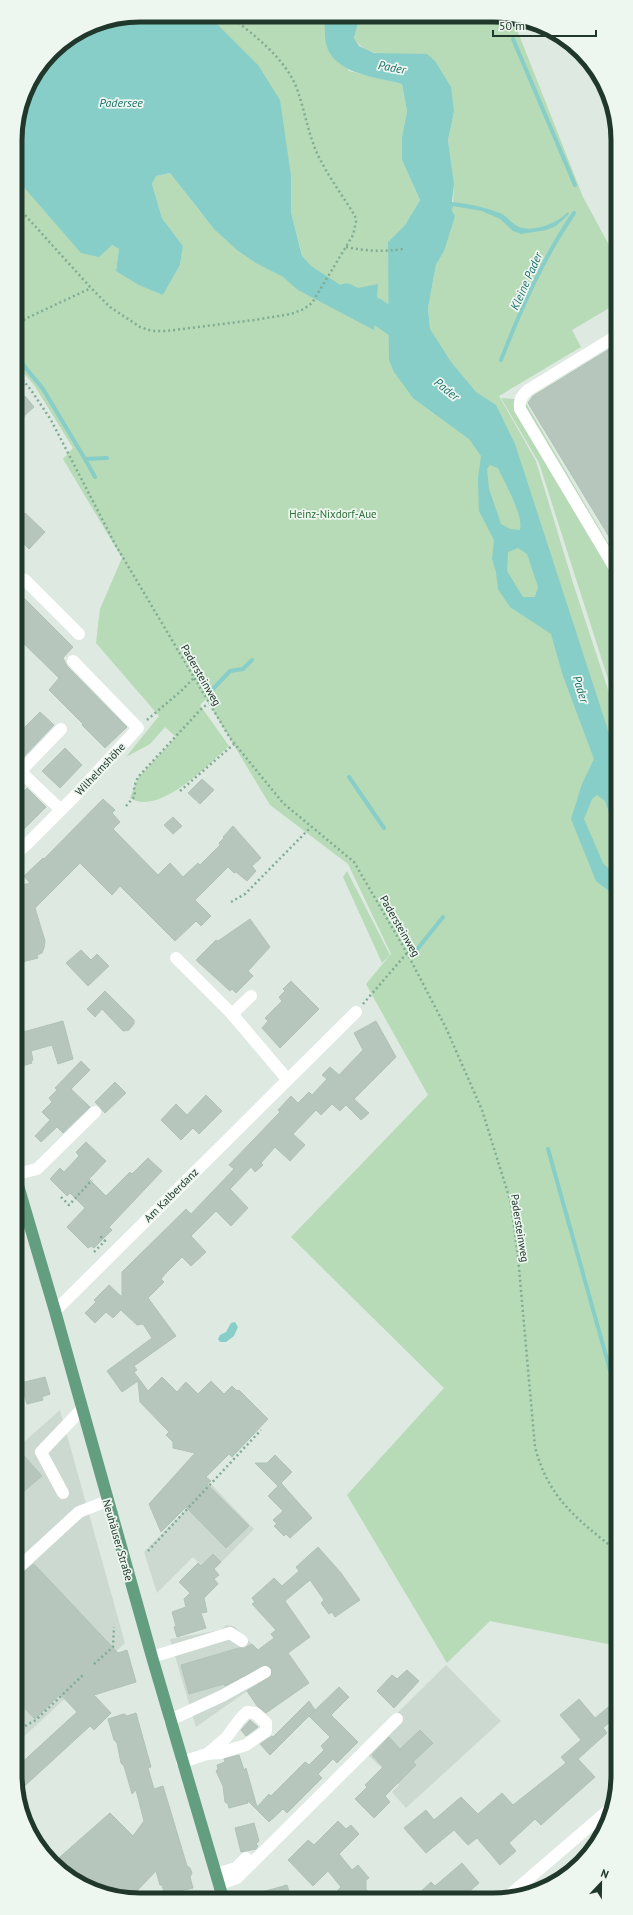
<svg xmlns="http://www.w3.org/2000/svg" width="633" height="1915" viewBox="0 0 633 1915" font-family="'PT Sans',sans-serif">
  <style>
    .built { fill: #ccd9d0 }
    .green { fill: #b7dab7 }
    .water { fill: #86cec7; fill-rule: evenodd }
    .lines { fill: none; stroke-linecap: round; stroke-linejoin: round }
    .stream { stroke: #86cec7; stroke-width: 4 }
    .river { stroke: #86cec7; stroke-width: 25 }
    .building { fill: #b6c6bc; stroke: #b0c2b6 }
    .path { stroke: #7fac93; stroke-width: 2.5; stroke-dasharray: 2 3; stroke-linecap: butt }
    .minor { stroke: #fff; stroke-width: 12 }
    .major { stroke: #639e80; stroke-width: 12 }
    .labels { text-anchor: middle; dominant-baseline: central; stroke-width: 3.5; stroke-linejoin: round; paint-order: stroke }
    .park-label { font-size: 11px; fill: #2b6d35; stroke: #eef6f0 }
    .street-label { font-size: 11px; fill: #20382b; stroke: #eef6f0 }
    .water-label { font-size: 12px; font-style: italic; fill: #1c716b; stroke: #eef6f0 }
    .rim { fill: none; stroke: #20382b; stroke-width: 5 }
  </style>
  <rect width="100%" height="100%" fill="#dee9e1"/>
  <path class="built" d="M60 1410 125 1643 17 1743V1448Z
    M211 1484 254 1529 210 1574 193 1557 157 1593 144 1552Z
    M226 1625 234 1626 277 1670 196 1727 170 1639 221 1630Z
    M446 1665 501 1721 406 1808 392 1792 399 1785 368 1755 366 1744Z"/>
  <path class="green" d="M208 15 326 16 324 20 349 71 402 84 407 111 402 137V160L420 200 405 225 388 242 389 271 430 328 428 308 436 265 443 253 453 206 454 184 448 140 454 112 395 55C379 54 363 53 354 38L360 16 512 17 583 197 616 258V304L572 330 581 347 499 396 536 461 573 583 616 714 618 1646 490 1621 447 1663 347 1495 444 1388 291 1237 428 1095 366 984 391 954 348 864 270 805 206 699 200 705 229 746C209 764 158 817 130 798L138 778 176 737 165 727 150 744 126 757 159 716 96 643 100 609 122 558 63 459 73 448 34 385 16 364 15 177 106 249 112 245 119 249 116 271 163 295 180 265 183 246 162 218 152 184 156 176 170 173C185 191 199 212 215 229 235 250 258 264 283 277L302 255 291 212V176L211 18Z
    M501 398 524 400 616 557V704L539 463Z
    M347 871 390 955 382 963 343 877Z"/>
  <path class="water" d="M140 15H208L258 65 280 100 291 176V212L302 256 311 266 348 290 378 284 374 330 298 290 283 277 256 263 237 250 214 229 170 173 156 176 152 184 162 218 183 246 180 265 163 295 139 285 116 271 119 249 112 245 99 257 81 253 15 177V131L28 84 57 46 92 24Z
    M326 16H360L354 38 359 46 374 53 427 54 435 61 451 87 454 112 448 140 454 184 452 202C470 204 484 207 500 213 507 216 511 223 517 226 532 234 558 223 568 212L569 214 556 226 546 230 521 234 513 231 500 219 482 211 453 206 452 211 455 216 444 251 436 265 428 308 430 329 451 362 476 392 496 405 515 444 616 755V832L605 801 597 795 592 799 584 819 603 863 617 877V905L614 895 596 881 571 819 582 784 594 759 563 676 551 634 510 607 498 589 496 572 492 559 494 540 479 511 478 478 481 456 469 439 413 398 394 372 389 360 388 242 405 225 420 200 402 160V137L407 111 402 84C374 76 326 74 325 35 325 28 324 22 326 16ZM490 465 498 468C504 482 524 515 520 530L510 529 501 524 489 489 487 469ZM518 548 527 554 538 587 535 597H523L507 571 508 552Z
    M235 1322 238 1327 234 1336 226 1342H220L218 1339 220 1335 226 1332 231 1323Z"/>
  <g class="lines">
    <path class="stream" d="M513 39 575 185
      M16 356 43 389 85 459 107 458
      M501 360C521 309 543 258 574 213
      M85 459 95 477
      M212 690 230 671 243 669 252 660
      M349 777 384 828
      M415 952 443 917
      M548 1149 617 1395"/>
    <path class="river" d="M346 296 376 311 412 336"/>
  </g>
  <path class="building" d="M616 345V548L528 403 533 396Z
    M25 396 34 407 26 414 16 428V409Z
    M25 513 45 532 29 549 16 535V522Z
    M16 590 73 647 63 658 67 666 127 727 105 748 82 725 83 724 49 690 59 678 16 636Z
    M40 712 54 725 16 765V736Z
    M65 748 82 765 60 788 42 771Z
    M202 779 214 790 200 804 188 793Z
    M27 788 46 807 22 831 16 826V799Z
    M103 799 115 810 112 813 120 822 113 829 158 875 170 863 183 877 198 863 200 865 220 845 219 843 224 838 223 837 233 826 261 858 252 866 256 871 247 881 236 872 234 873 228 867 195 900 211 916 201 926 196 921 175 941 120 886 112 895 80 863 35 908 45 941 44 948 42 953 37 955 38 958 22 962 20 957 16 958V887L30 883 24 876 43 858 44 859Z
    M173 817 182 826 173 834 164 825Z
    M250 919 270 947 248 971 253 976 236 993 232 989 230 991 196 960 216 940 218 941Z
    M81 950 91 960 97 954 109 966 88 986 66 963Z
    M291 981 319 1009 280 1048 262 1028 268 1021 265 1018 282 1001 279 997 285 991 283 989Z
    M105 991 134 1020V1024L129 1030 123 1031 102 1009 95 1017 87 1009Z
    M63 1021 73 1059 58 1064 52 1045 31 1051 33 1060 31 1061 32 1063 19 1067 16 1059V1034Z
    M376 1021 396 1057 354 1099 369 1113 361 1120 346 1105 340 1111 332 1104 321 1115 316 1110 293 1134 305 1145 290 1161 275 1147 261 1163 263 1165 255 1172 251 1167 230 1189 248 1208 231 1226 216 1211 191 1236 206 1252 191 1266 182 1257 165 1274 161 1279 164 1282 148 1298 176 1336 134 1366 137 1370 134 1372 148 1391 162 1377 177 1392 186 1382 198 1394 211 1381 224 1394 232 1386 237 1391 239 1390 268 1419 232 1457 229 1454 206 1477 211 1481 207 1484 249 1526 226 1548 186 1507 161 1532 149 1504 195 1453 173 1448V1442L166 1435 169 1432 140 1402 138 1381 122 1392 107 1371 152 1338 143 1324 137 1325 122 1311V1309L113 1318 106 1312 95 1323 85 1313 96 1302 94 1300 109 1285 122 1297V1272L186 1209 191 1214 234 1169 229 1165 280 1112 278 1110 291 1096 298 1103 309 1092 312 1095 327 1079 322 1075 330 1067 339 1075 363 1050 354 1033Z
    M81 1061 90 1070 71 1089 90 1107 63 1133 57 1127 41 1142 35 1136 50 1120 42 1112 52 1102 49 1098 57 1090 55 1088Z
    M115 1082 126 1093 105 1113 95 1102Z
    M206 1095 222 1111 199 1134 193 1128 181 1140 161 1120 176 1104 187 1115Z
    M86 1142 106 1161 89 1179 106 1196 130 1172 132 1174 148 1158 162 1171 112 1224 109 1227 112 1230 94 1248 91 1246 88 1248 67 1227 85 1208 70 1193 67 1196 50 1179 60 1168 64 1172 79 1156 76 1152Z
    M45 1377 50 1394 42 1397 43 1400 27 1404 21 1383Z
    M17 1448 42 1476 17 1497Z
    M275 1455 292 1472 281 1483 312 1518 290 1538 286 1534 284 1536 274 1526 277 1524 273 1520 283 1511 268 1496 278 1486 255 1463H267Z
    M318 1547 341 1573 360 1600 335 1617 332 1612 329 1614 321 1603 324 1600 310 1580 285 1601 310 1637 288 1653 309 1683 266 1713 257 1706 247 1691 271 1676 272 1669 266 1665 225 1686 224 1684 189 1694 181 1665 239 1648H245L252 1644 258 1650 274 1638 271 1634 276 1630 252 1604 255 1602 252 1598 274 1578 282 1586 299 1571 296 1567Z
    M213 1554 221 1562 214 1569 219 1575 214 1579 218 1584 204 1598 207 1612 201 1613 206 1628 177 1637 174 1627 176 1626 172 1612 186 1607 184 1599 190 1593 179 1582 198 1563 201 1566Z
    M34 1564 118 1653 127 1650 136 1682 94 1695 111 1713 94 1730 90 1726 17 1793V1767L77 1712 60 1694 35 1719 17 1700V1577Z
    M407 1670 419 1681 394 1708 377 1691 392 1675 397 1679Z
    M339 1687 349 1697 331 1715 358 1742 337 1763 333 1759 318 1774 322 1778 287 1813 283 1809 269 1822 247 1800 248 1803 229 1808 228 1804 225 1802 223 1786 216 1771 218 1769 217 1765 225 1762 224 1759 239 1755 244 1770 246 1768 257 1807 269 1794 271 1796 305 1762 309 1765 324 1750 321 1746 330 1737 309 1716Z
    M579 1699 595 1718 612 1704 618 1711V1715L603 1728 607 1733 578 1759 595 1777 541 1825 535 1819 509 1843 516 1851 500 1865 477 1838 468 1845 454 1830 426 1853 404 1828 426 1810 434 1820 461 1797 478 1814 502 1793 513 1805 566 1763 561 1757 581 1740 560 1715Z
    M309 1701 315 1710 270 1755 260 1744 272 1736 273 1737Z
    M136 1713 151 1767 148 1768 154 1789 163 1786 187 1866 190 1868 192 1873 190 1877 193 1888 165 1895 162 1885H160L156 1871 130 1898H116L84 1887 52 1864 110 1813 133 1836 144 1821 136 1790 132 1794 124 1766 121 1763 117 1743 114 1740 108 1719 124 1714 127 1716Z
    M250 1720 258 1727 246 1736 241 1730Z
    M420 1730 433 1743 413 1762 416 1765 385 1796 390 1802 374 1818 355 1799 367 1787 365 1785 383 1767 372 1755 389 1737 400 1749Z
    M338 1821 346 1829 351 1825 359 1834 339 1854 352 1870 358 1865 369 1878 366 1880V1889L373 1898H330L341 1887 328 1871 313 1886 288 1860 308 1840 314 1845Z
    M254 1823 259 1841 256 1844 258 1846 256 1849 241 1852 235 1828Z
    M462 1863 479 1883 462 1898H414L431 1882 435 1886Z
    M287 1885 291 1898H256L255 1894Z"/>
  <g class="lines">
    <path class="path" d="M15 204 91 288 110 307 140 327 152 331H167L254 320 291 314 304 309 312 303 353 235 356 222 355 216C343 196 327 175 317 153 308 133 305 112 298 92 288 60 255 36 230 16
      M346 247C366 251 383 252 403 249
      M16 307 25 319
      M16 327 25 319 91 288
      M16 372 31 390 51 420 115 544 230 738 283 803 354 862 407 953 446 1028 482 1110 511 1203 518 1257 535 1447C548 1498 578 1520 617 1551
      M147 720 181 691 194 678
      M180 791 234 744
      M126 806 135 796 134 787 138 777 203 707 209 704
      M231 902 245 894 311 827
      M363 1004 407 953
      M61 1197 69 1205 92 1180
      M94 1252 105 1241 100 1236
      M148 1551 261 1430
      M94 1664 113 1647 114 1627
      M25 1726 36 1720 84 1674"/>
    <path class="minor" d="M616 336 528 390C521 396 519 401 520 409L616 570
      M16 577 25 580 79 634
      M20 771 61 810
      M16 776 61 729
      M16 853 26 845 74 797 138 728 73 661
      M176 958 232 1014 287 1079
      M232 1014 251 996
      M17 1174 37 1169 95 1112
      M55 1311 356 1012
      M63 1493 41 1452 82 1409
      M17 1569 79 1512 107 1501
      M152 1657 230 1633 242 1641
      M170 1720 222 1696 265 1672
      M182 1762 207 1754 220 1753 246 1745 266 1731V1723L255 1713 247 1712 240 1719 226 1738 207 1754
      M216 1874 236 1868 246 1858
      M219 1884 237 1878 397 1719
      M506 1898 612 1807"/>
    <path class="major" d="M17 1182 55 1311 152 1657 223 1898"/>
  </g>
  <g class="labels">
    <g class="park-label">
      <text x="333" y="514">Heinz-Nixdorf-Aue</text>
    </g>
    <g class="street-label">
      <text transform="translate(201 675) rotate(60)">Padersteinweg</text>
      <text transform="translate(100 769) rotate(-47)">Wilhelmshöhe</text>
      <text transform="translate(400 926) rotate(60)">Padersteinweg</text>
      <text transform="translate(171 1195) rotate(-45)">Am Kalberdanz</text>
      <text transform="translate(520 1228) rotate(81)">Padersteinweg</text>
      <text transform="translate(118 1540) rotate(74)">Neuhäuser Straße</text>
    </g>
    <g class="water-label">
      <text transform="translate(392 67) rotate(10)">Pader</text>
      <text x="121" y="102">Padersee</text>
      <text transform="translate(526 281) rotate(-66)">Kleine Pader</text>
      <text transform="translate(447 389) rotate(39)">Pader</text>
      <text transform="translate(581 689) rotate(72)">Pader</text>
    </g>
  </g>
  <path d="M0 0H633V1915H0ZM140 22H493A118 118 0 0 1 611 140V1775A118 118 0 0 1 493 1893H140A118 118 0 0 1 22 1775V140A118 118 0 0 1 140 22Z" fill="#eef6f0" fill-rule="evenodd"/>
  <path class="rim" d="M140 22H493A118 118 0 0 1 611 140V1775A118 118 0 0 1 493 1893H140A118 118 0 0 1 22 1775V140A118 118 0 0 1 140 22Z"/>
  <g transform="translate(601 1883) rotate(22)" stroke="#eef6f0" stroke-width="3" paint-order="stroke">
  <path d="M0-3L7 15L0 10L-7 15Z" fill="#20382b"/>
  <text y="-6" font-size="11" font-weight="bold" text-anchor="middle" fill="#20382b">N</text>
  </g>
  <path d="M493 30v6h103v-6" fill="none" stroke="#20382b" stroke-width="2"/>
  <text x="499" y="30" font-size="12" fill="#20382b" stroke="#eef6f0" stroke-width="3" paint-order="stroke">50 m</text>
</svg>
